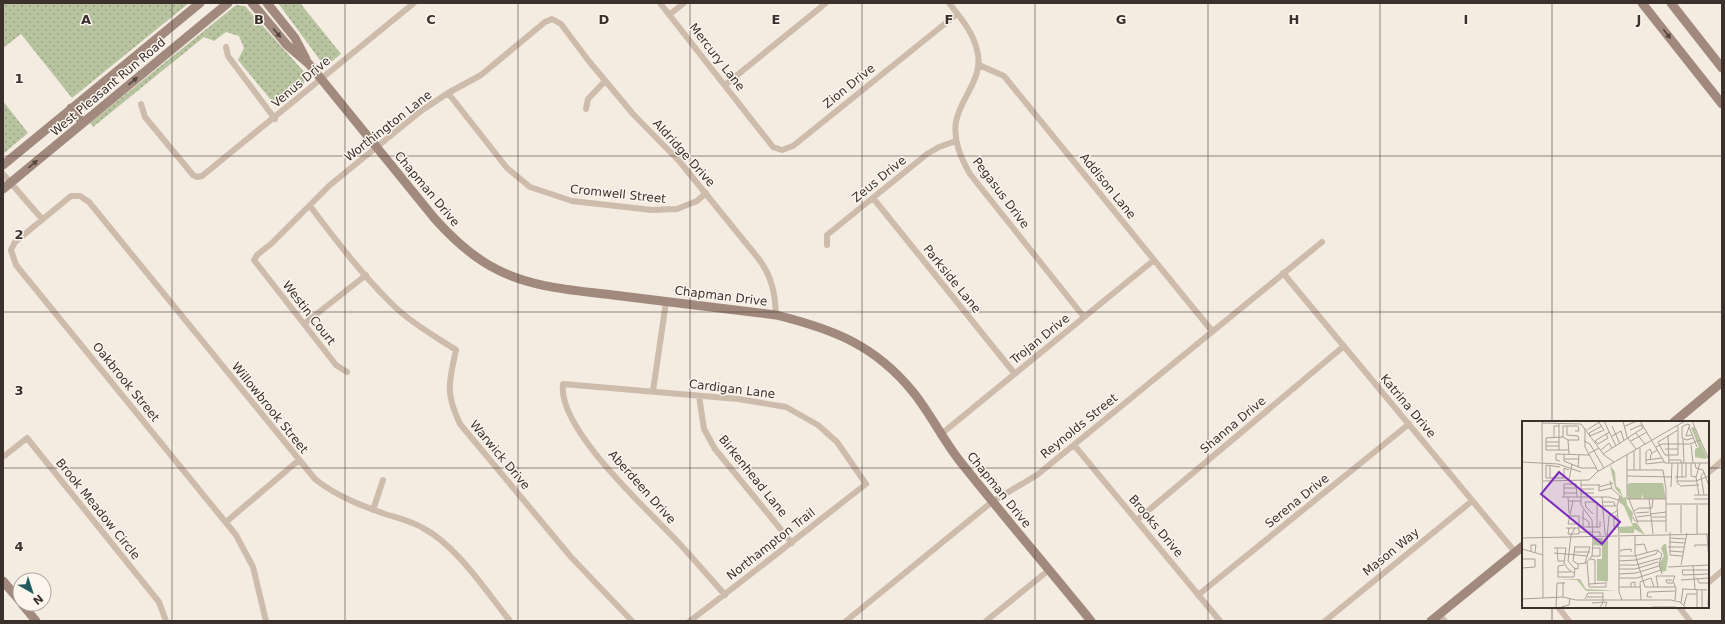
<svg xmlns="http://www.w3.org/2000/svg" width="1725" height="624" viewBox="0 0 1725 624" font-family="'DejaVu Sans',sans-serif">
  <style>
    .grass { fill: url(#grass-dots) }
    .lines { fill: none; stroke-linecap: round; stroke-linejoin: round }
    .street { stroke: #cdbbac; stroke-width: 6 }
    .secondary { stroke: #a18a7d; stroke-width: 9 }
    .oneway { fill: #544640 }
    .grid { fill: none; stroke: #3b302b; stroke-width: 1; stroke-opacity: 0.55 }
    .labels { text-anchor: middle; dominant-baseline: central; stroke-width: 3; stroke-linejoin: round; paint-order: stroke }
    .street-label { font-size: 12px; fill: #3b302b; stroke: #fbf5ee }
    .inset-road { fill: none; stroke: #aaa098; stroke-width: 1 }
    .view { fill: #7b2cbf; fill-opacity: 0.15; stroke: #7b2cbf; stroke-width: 2 }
    .inset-edge { fill: none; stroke: #3b302b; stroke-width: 2 }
    .grid-label { font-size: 13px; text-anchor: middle; font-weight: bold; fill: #3b302b; stroke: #fbf5ee; stroke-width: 3; stroke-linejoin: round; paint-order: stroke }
  </style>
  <defs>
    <pattern id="grass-dots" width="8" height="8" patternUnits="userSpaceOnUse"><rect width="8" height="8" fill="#b8c4a0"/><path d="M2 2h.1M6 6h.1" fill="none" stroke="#97a083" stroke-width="1.8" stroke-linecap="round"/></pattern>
  </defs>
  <rect width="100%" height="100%" fill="#f4ebe1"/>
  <path class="grass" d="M3 3H189L72 98 21 34 3 48Z
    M278 3H300L341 54 331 62 320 60Z
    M236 5 245 6 305 73 304 84 282 101 271 100 238 60 244 48 239 36 226 32 214 41 204 37 93 127 90 123Z
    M3 101 28 133 3 154Z"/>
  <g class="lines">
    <path class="street" d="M660 3 773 147 782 150 793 146 957 14
      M949 3C960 17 973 32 977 50 985 78 960 97 956 122 953 141 961 158 970 174L1084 317
      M669 15 684 3
      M226 47 228 56 275 119
      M979 65 1004 76 1212 331
      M725 85 826 3
      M448 93 507 168 530 187 572 201 652 210 677 209 697 201 706 193
      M141 104 145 117 193 175 197 177 202 176 414 3
      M586 109 588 99 605 81
      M3 174 42 219
      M873 198 1015 374
      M310 206C335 239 360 272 389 301 408 321 433 335 456 350 449 383 445 392 460 424L571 557 632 621
      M827 245V235L927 154 939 147 956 141
      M1283 273 1515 552
      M304 324 366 275
      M347 372 336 365 254 260 257 255 272 243 330 185 421 111 448 93 481 75 545 22 552 19 561 24 588 60 633 114 680 162 758 258C772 276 775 293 776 315
      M653 391 666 302
      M699 396 704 429 715 449 792 543
      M940 435 1154 260
      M1074 445 1220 621
      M3 457 27 438 159 602 166 621
      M1708 473 1722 461
      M373 510 383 480
      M1137 520 1344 346
      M226 522 299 460
      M1708 583 1722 571
      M1198 595 1409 424
      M1558 607 1569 621
      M1679 607 1690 621
      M1439 615 1445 621
      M266 621 253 567 236 535 16 265 11 250 15 242 71 196H80L89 202 315 479C336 496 360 505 385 514 398 518 411 521 423 528 457 546 486 591 510 621
      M690 621C749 576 807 530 866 484L837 442 818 425 786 407 738 399 563 384C557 428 647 509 676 540 693 558 709 577 725 595
      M846 621 993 501 1037 475 1322 242
      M986 621 1049 570
      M1325 621 1472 501"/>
    <path class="secondary" d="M252 3 287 45 309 64 435 219C453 239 473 258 498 270 533 288 574 290 613 295 667 302 722 308 776 315 833 329 875 345 913 392 930 413 942 438 959 460 1002 514 1047 567 1091 621
      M267 3 295 38 306 59
      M1642 3 1722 104
      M1671 3 1722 68
      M71 108 83 123
      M3 165 200 3
      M3 189 228 3
      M1674 422 1722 382
      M3 581 20 601
      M22 604 36 621
      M1431 621 1523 546"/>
  </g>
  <defs><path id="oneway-solid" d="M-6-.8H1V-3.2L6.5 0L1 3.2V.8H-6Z"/></defs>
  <g class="oneway">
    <use href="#oneway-solid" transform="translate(277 33) rotate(50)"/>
    <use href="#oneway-solid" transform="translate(1667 34) rotate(52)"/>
    <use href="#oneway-solid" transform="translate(133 81) rotate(-40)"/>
    <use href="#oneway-solid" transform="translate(33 164) rotate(-40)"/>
  </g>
  <path class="grid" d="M172 3V621M345 3V621M518 3V621M690 3V621M862 3V621M1035 3V621M1208 3V621M1380 3V621M1552 3V422M3 156H1722M3 312H1722M3 468H1523M1708 468H1722M1552 607V621"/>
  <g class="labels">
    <g class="street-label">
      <text transform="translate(717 57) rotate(52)">Mercury Lane</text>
      <text transform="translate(301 82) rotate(-40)">Venus Drive</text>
      <text transform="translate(849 86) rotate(-39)">Zion Drive</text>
      <text transform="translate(108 87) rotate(-40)">West Pleasant Run Road</text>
      <text transform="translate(388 126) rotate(-38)">Worthington Lane</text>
      <text transform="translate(684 153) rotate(48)">Aldridge Drive</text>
      <text transform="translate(879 179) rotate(-39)">Zeus Drive</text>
      <text transform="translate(1108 186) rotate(51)">Addison Lane</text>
      <text transform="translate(427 189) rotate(50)">Chapman Drive</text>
      <text transform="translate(1001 193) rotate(53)">Pegasus Drive</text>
      <text transform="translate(618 194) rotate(6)">Cromwell Street</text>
      <text transform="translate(952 279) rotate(51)">Parkside Lane</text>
      <text transform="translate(721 296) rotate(7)">Chapman Drive</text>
      <text transform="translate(309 313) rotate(52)">Westin Court</text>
      <text transform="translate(1040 339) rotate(-39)">Trojan Drive</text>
      <text transform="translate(126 382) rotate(51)">Oakbrook Street</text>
      <text transform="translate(732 389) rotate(7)">Cardigan Lane</text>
      <text transform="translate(1408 406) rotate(50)">Katrina Drive</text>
      <text transform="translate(270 408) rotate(51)">Willowbrook Street</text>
      <text transform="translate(1233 425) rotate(-40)">Shanna Drive</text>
      <text transform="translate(1079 426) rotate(-39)">Reynolds Street</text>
      <text transform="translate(500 455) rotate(50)">Warwick Drive</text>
      <text transform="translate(753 476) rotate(51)">Birkenhead Lane</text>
      <text transform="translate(642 487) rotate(48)">Aberdeen Drive</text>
      <text transform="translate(999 490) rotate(51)">Chapman Drive</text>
      <text transform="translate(1297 501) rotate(-39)">Serena Drive</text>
      <text transform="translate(98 509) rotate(51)">Brook Meadow Circle</text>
      <text transform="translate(1156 526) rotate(50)">Brooks Drive</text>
      <text transform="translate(771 544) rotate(-38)">Northampton Trail</text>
      <text transform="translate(1391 552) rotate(-39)">Mason Way</text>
    </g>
  </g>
  <g transform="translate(1522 421)">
    <rect width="187" height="187" fill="#f4ebe1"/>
    <path d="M172 6 185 37 183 38 173 36V28L177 26 169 7ZM108 62H141L144 78H121V73L119 78H106L105 64ZM112 105V112H98L97 106ZM72 117H80L81 121 86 117V160H75V138H80V125L71 124ZM142 123H144L146 137 144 150 139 151 137 143 142 135 139 127ZM33 158H58L64 168 96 170H64L55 159Z" fill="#b8c4a0"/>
    <path d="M88 44 93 51 94 65 98 68 101 77 104 76 105 84 111 92 110 102H115L123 114 112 108 102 85 96 80 99 74 93 67Z" fill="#b8c4a0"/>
    <path class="inset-road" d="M20 0 21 177M82 0 94 25M101 0 105 16 114 28M118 0 143 42H187M170 0 187 39M77 1 78 3 82 9 68 15 67 12 80 5M20 2 59 3 82 34 92 41M37 2V29M90 5 98 23M103 5 115 0M155 5 156 7V34H143L136 21 156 9M167 6 164 15 170 14M63 7V26L76 50M65 9 79 0M114 12 123 23M84 13 86 17 76 23 73 20 84 13 88 11M146 14 147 42M90 15 99 10 102 20M41 16 24 17V29H46M41 16 46 19H57L56 15 45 14V5M41 16V5H56L57 10H53M32 17V5H37M171 17 165 19 160 17V6L165 3 168 4 167 6 175 26M161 18 162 42M46 19 47 33M62 20 68 23 82 47M109 20 125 11M24 21H37M169 24 171 42M24 25H37M134 26 140 23H168L178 19M143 28H156M79 29 87 22 90 27M130 32 128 28 124 31V43L142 41M42 33V40L59 47M66 33 77 27M81 33 121 7 119 4 108 9M105 34V78H144M42 38H57M124 39 140 37M128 39 129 33 135 29M147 39H159V42M38 40 34 39V33L67 34M0 41 36 43 59 51M156 42 155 62 158 64M160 42V56M169 42V55L174 56M173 42 174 47 181 49 187 65M28 44V57M38 46 24 44V57H42V47L47 49M56 46 57 34M59 47H74M105 49H141L144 68V111M112 49V30M118 49V27M105 55 150 56M153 56H164V42M47 59 50 43M59 59V84L70 99 71 121M21 60 67 59 75 51 163 0M88 60 90 68 98 75 95 85 97 114M155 60H174L187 55M42 63H54L55 76M42 63V76M77 63V70L90 67M59 64H77M158 65 177 64M77 66 91 62M149 66 150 42M42 67H55M59 68H72M42 72H55M59 72H72M172 74H187M177 74 174 56 178 42M182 74 179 55 182 51M40 76H87L96 79M46 76 47 92M80 76 83 113 85 114M107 78 116 102M127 78 131 113M172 78H187M46 80H59M51 80 46 103H57M80 81H92L93 85M144 83H187M159 84V112M80 85H94M61 89V106H78V100M112 90 117 87H130L131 78M114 92 127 91M71 93 64 86 63 81H75V107M128 93 144 91M96 94 92 96V106H97M46 95H57V113H46L47 107M60 96 67 101V107M111 96 113 100H144M115 96 129 94M130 96H144M44 107H57M53 107 49 114 46 140 52 147 56 148V143M57 111H78V115M148 111V134L160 135M175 113V84M185 113 187 141M113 115V133L123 166H153M97 116V171L100 179M0 117 187 113M85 117 87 95 96 89M148 117 164 118M147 121 163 122M113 124 122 123 125 131M53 125 51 140 56 143M53 126H68L63 142M146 126H162M173 126V124H186M32 127H44L42 142 46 148 52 152M35 127 36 140H42M0 128 21 134M9 130V124H14L13 131M148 130 161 131M53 131H68M99 131V129L109 128V131M32 132 66 135M70 135H78V127H71M98 135H112L135 129 140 133 137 143 140 153M0 138H13V146L0 147M68 138 73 139V163M97 140 114 139 134 133 136 129M65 141 67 166H84V160M56 143 64 142 70 135 71 121M42 144 36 145V156H52L53 147M97 144H114L139 137M159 144 165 112M171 144 173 168M146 146 187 144M97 148H113L136 141M187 149H160L161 154 187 153M36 151H49M97 153 114 152 137 145M97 157H115L139 149M175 157 177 162H187M150 159H144L145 162H151M159 159 187 157M41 161V176M67 163 83 162M97 166H118M109 166V162L113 161V166M136 166 134 155H153L151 160 154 167 153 179M160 168 185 169M175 168V187M65 176H81M130 176H125L126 171 153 170M0 178 41 176 54 179H149L158 181 164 187M63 178 66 172H81V182L77 187M119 179 118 161 129 157 132 166M70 182 85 181 83 187M159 182 161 168M162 184 165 173H175M186 184 187 167M39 186 47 184 48 177M130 186H154M180 186V169M34 187 35 162H43"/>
    <path class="view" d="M37 51 98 101 80 123 19 73Z"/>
    <rect width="187" height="187" class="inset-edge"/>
  </g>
  <g class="grid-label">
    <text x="86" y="24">A</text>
    <text x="259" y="24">B</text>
    <text x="431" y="24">C</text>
    <text x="604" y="24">D</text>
    <text x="776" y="24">E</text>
    <text x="949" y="24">F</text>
    <text x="1121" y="24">G</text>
    <text x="1294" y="24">H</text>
    <text x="1466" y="24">I</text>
    <text x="1639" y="24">J</text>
    <text x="19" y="83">1</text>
    <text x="19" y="239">2</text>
    <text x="19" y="395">3</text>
    <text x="19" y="551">4</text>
  </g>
  <rect width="1725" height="624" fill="none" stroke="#3b302b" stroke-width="8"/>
  <g transform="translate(32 592) rotate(141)"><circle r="19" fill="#fbf5ee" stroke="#aea6a0"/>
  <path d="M0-3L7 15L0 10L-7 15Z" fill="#1f5a5e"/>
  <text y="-6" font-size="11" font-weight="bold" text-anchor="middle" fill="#3b302b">N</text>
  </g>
</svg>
